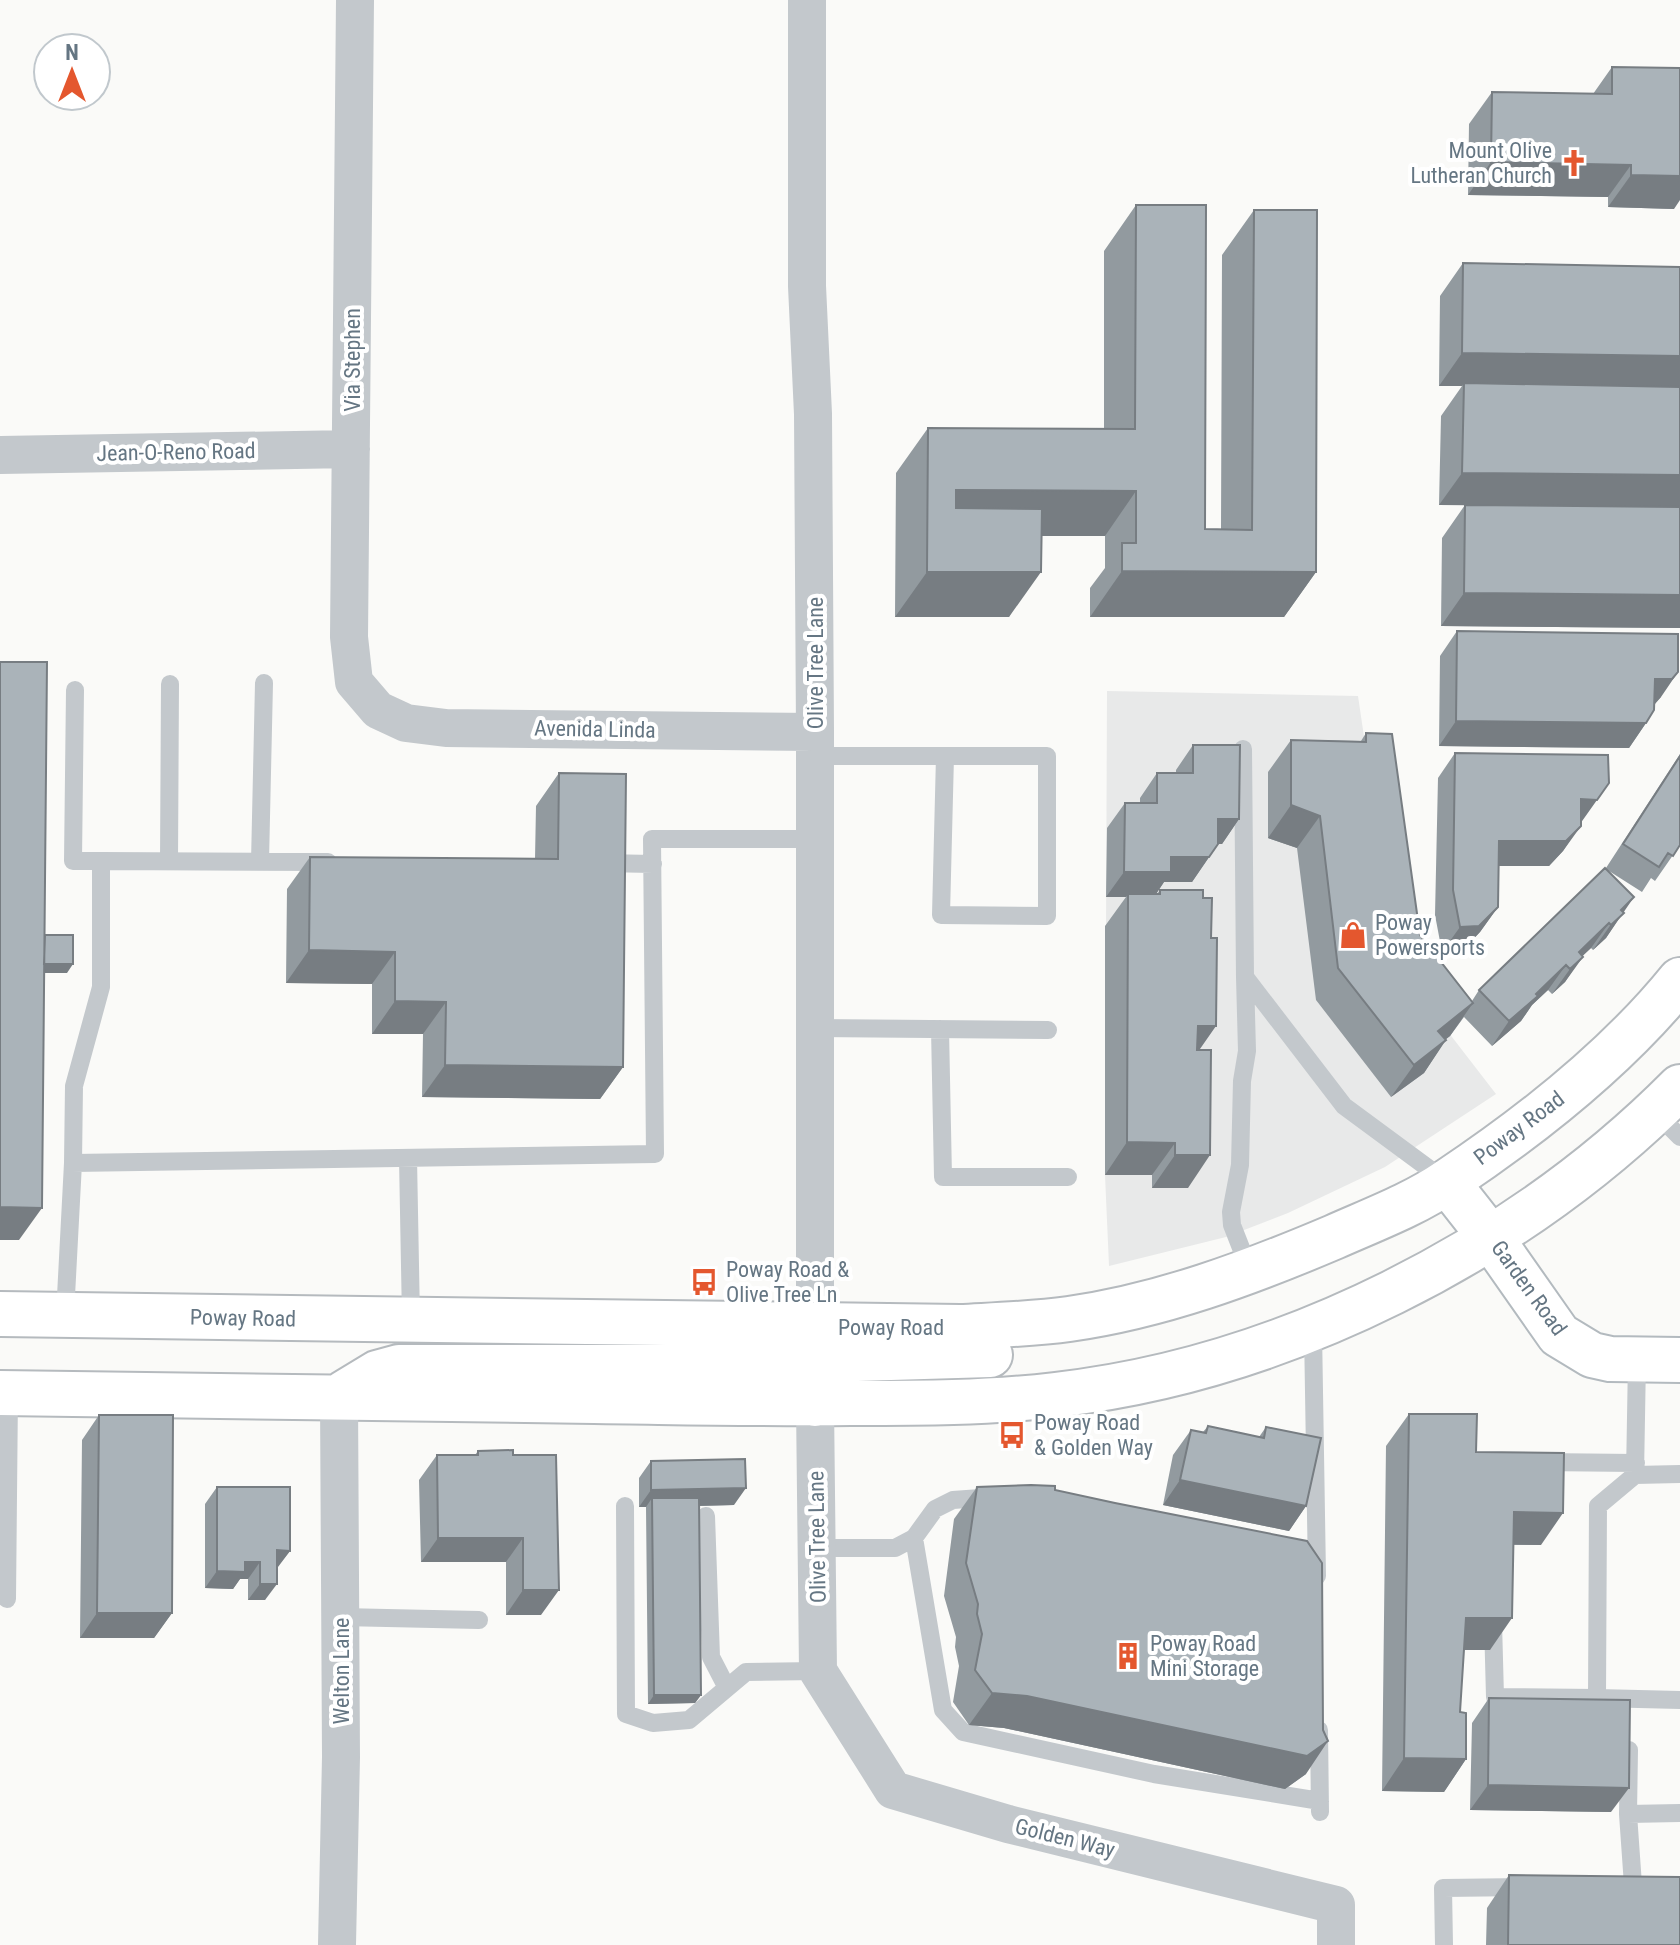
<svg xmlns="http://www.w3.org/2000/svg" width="1680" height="1945" viewBox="0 0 1680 1945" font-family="'Roboto Condensed',sans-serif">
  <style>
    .built { fill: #e8e9e9 }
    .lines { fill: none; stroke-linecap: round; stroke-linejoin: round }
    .secondary-casing { stroke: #b3babf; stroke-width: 48 }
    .primary-casing { stroke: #b5babe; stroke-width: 48 }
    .lane { stroke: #c3c8cc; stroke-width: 18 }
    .street { stroke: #c3c8cc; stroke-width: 38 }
    .secondary { stroke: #fff; stroke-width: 44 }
    .primary { stroke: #fff; stroke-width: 44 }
    .wall { fill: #929a9f }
    .shaded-wall { fill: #777d82 }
    .building { fill: #aab3b9; stroke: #777d82; stroke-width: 2 }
    .labels { text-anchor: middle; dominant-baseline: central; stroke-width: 8; stroke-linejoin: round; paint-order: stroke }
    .poi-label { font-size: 22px; fill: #657683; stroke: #fff; text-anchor: start }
    .street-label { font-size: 22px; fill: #657683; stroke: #fff }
  </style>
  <rect width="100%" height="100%" fill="#fafaf8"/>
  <path class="built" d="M1107 691 1358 696 1398 967 1496 1094 1385 1167 1288 1213 1226 1237 1109 1266 1105 1175Z"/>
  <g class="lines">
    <g class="secondary-casing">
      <path id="secondary" d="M1447 1182 1491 1238 1559 1335 1592 1355 1610 1359 1680 1360"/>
    </g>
    <g class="primary-casing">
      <path id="primary" d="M0 1314 960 1327C996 1325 1033 1324 1069 1319 1161 1306 1249 1273 1334 1237 1372 1220 1413 1205 1448 1181 1532 1125 1616 1059 1680 980
        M0 1393C198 1395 396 1398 594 1401 680 1402 766 1404 851 1403 919 1403 987 1403 1055 1395 1284 1369 1518 1250 1680 1087
        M344 1393 377 1373 399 1367H777C800 1358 811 1352 815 1326
        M815 1404C815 1370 826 1365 857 1359L990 1355"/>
    </g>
    <path class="lane" d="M75 690 73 861H101
      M1243 749 1245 977 1344 1106 1447 1182
      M815 756H1047V916L941 915 945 756
      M169 861 170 684
      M260 862 264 683
      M328 862 101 861V987L74 1086 73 1163 655 1154 652 839H815
      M602 863 653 864
      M1245 977 1247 1051 1242 1081 1240 1165 1231 1212 1232 1225 1250 1271
      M815 1028 1048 1030
      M940 1029 943 1177H1068
      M1655 1112 1680 1137
      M408 1158 411 1319
      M65 1315 73 1163
      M1313 1330 1317 1576
      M1637 1360 1635 1475 1680 1474
      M1539 1462 1636 1463
      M1635 1475 1598 1506 1597 1698 1680 1700
      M625 1506 626 1714 653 1723 689 1720 746 1672 818 1671
      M706 1516 711 1657 727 1688
      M914 1538 943 1710 963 1732 1154 1774 1320 1801
      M817 1548H895L914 1538 935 1509 953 1500 994 1497
      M7 1599 9 1393
      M341 1617 479 1620
      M1493 1622 1495 1697 1597 1698
      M1319 1730 1320 1812
      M1629 1750 1628 1814 1680 1813
      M1619 1886 1633 1885 1628 1814
      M1444 1945 1443 1888 1525 1887"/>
    <path class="street" d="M355 0 349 637 354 682 378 710 406 723 446 728 815 732
      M807 0V286L813 414 815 732V1326
      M0 455 351 449
      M815 1404 818 1671 893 1790 1008 1824 1336 1905V1945
      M337 1945 341 1757 339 1397"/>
    <use href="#secondary" class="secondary"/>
    <use href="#primary" class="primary"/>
  </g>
  <path class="wall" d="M1612 67 1674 209 1608 207V197L1468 195 1469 124 1492 92 1593 94Z
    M1136 205 1205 529H1221L1222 255 1254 210 1316 572 1284 617H1090V588L1105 568V536H1042L1009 617H895L896 473 928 428 1104 429V251Z
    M1463 263 1680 628 1441 626 1442 538 1465 505H1439L1441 416 1462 386H1439L1440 296Z
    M1457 631 1661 697 1654 704 1646 723 1629 748 1439 746 1440 656Z
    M1366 733 1420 935 1472 1001 1479 990 1606 868 1680 754V845L1655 881 1651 878 1642 892 1609 871 1623 912 1606 938 1593 950 1591 948 1582 956 1565 982 1552 994 1548 990 1532 1005 1521 1021 1492 1046 1464 1017 1450 1036 1446 1039 1424 1073 1391 1097 1316 1000 1297 848 1268 838V772L1291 740 1361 741Z
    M1193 745 1239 819 1222 844H1218L1192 882H1164L1156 894H1157L1160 890 1199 1050 1188 1188H1152V1175H1105V926L1126 897H1106L1107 828 1125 803H1140V798L1157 773H1176V770Z
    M1455 753 1581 823 1563 851 1549 866H1498V907L1480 932 1462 951 1442 952 1435 915 1438 778Z
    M559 773 623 1067 600 1099 422 1097 423 1034H372V984L286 983 287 889 310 857 535 859 536 806Z
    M1409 1414 1476 1452 1541 1545H1514L1490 1650H1464L1460 1712 1466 1759 1444 1792 1382 1791 1386 1446Z
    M99 1415 172 1613 154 1638H80L82 1440Z
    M1208 1426 1259 1437 1266 1427 1306 1506 1289 1531 1163 1505 1173 1455 1191 1430 1203 1432Z
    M478 1451 513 1455 541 1615H506V1562H421L419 1480 437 1455H475Z
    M651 1461 734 1505 699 1506 701 1695 695 1703 648 1704 646 1507H639V1478Z
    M217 1487 290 1551 277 1567 265 1600H248V1579H240L233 1589 205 1588V1504Z
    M977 1487 1055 1490 1306 1774 1285 1789 1004 1728 969 1725 953 1702 959 1666 955 1647 956 1637 944 1596 954 1519Z
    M1489 1698 1611 1812 1470 1810 1472 1723Z
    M1509 1875 1680 1945H1486L1487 1908Z"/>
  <path class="shaded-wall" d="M1491 162 1631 165 1608 197 1468 195Z
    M1631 175 1680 176V200L1674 209 1608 207Z
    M1462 353 1680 356V389L1464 383 1462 386H1439Z
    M1462 473 1680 475V507L1439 505Z
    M956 490 1136 491 1105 536H927Z
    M1122 571 1316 572 1284 617H1090Z
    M927 572H1041L1009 617H895Z
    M1464 593 1680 595V628L1441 626Z
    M1678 672 1661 697 1655 704V679Z
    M1456 721 1646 723 1629 748 1439 746Z
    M1581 799 1597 800 1580 824Z
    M1291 805 1320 816 1297 848 1268 838Z
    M1218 819H1239L1222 844H1201Z
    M1581 826 1563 851 1549 866H1481L1499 841Z
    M1218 844 1192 882H1164L1154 897 1128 894 1126 897H1106L1124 872 1171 857Z
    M1634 897 1606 938 1593 950 1621 910Z
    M1498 907 1480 932 1462 951 1442 952 1460 927Z
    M1609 923 1591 948 1569 969 1579 952Z
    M309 950 395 952 372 984 286 983Z
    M1583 957 1565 982 1552 994 1570 969Z
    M28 964H73L67 973H22Z
    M1566 965 1548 990 1532 1005 1521 1021 1492 1046 1509 1021Z
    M395 1001 446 1002 423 1034H372Z
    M1473 1003 1450 1036 1415 1063 1438 1031Z
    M1198 1026H1216L1193 1059Z
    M1446 1040 1424 1073 1391 1097 1414 1065Z
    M445 1065 623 1067 600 1099 422 1097Z
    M1127 1142 1175 1143 1152 1175H1105Z
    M1175 1155H1210L1188 1188H1152Z
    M0 1207 42 1208 19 1240H0Z
    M1180 1480 1306 1506 1289 1531 1163 1505Z
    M746 1488 734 1505 652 1507V1498L646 1507H639L651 1490Z
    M1514 1512 1563 1513 1541 1545 1491 1544Z
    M438 1538H523L506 1562H421Z
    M277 1550 290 1551 278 1567H265Z
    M245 1562H260L248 1579H240L233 1589 205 1588 217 1571Z
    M260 1584H277L265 1600H248Z
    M523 1590H559L541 1615H506Z
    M97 1613H172L154 1638H80Z
    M1466 1618H1512L1490 1650H1443Z
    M992 1693 1027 1696 1328 1741 1306 1774 1285 1789 1004 1728 969 1725Z
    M654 1695H701L695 1703 648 1704Z
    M1404 1758 1466 1759 1444 1792 1382 1791Z
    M1488 1785 1629 1788 1611 1812 1470 1810Z"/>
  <path class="building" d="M1612 67 1680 68V176L1631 175V165L1491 162 1492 92 1612 94Z
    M1136 205H1206L1205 529 1252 530 1254 210H1317L1316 572 1122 571V543H1136V491L956 490V508L1042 509 1041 572H927L928 428 1135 429Z
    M1463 263 1680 267V356L1462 353Z
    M1464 383 1680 387V475L1462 473Z
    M1465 505 1680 507V595L1464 593Z
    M1457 631 1678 634V672L1672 679H1655L1654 710 1646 723 1456 721Z
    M0 662H47L42 1208 0 1207Z
    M1366 733 1392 734 1420 935 1473 1003 1438 1031 1446 1040 1414 1065 1338 968 1320 816 1291 805V740L1366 742Z
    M1193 745H1240L1239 819H1218V844L1209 857H1171V872H1124L1125 803H1157V773H1193Z
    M1455 753 1608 755 1609 783 1597 800 1581 799V826L1566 841H1499L1498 907 1479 926 1460 927 1453 890Z
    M1680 756V845L1673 856 1668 853 1659 867 1623 844Z
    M559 773 626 774 623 1067 445 1065 446 1002 395 1001V952L309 950 310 857 558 859Z
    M1605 868 1634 897 1621 910 1624 913 1611 925 1609 923 1579 952 1583 957 1570 969 1566 965 1536 994 1538 996 1509 1021 1479 990Z
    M1160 890H1203V898H1212L1211 938H1217L1216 1026H1198L1197 1050H1211L1210 1155H1175V1143L1127 1142 1128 894H1160Z
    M45 935H73V964H44Z
    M1409 1414H1477L1476 1452 1564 1453 1563 1513 1514 1512 1512 1618H1466L1460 1712 1466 1713V1759L1404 1758Z
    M99 1415H173L172 1613H97Z
    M1208 1426 1264 1438 1266 1427 1321 1438 1306 1506 1180 1480 1191 1430 1206 1433Z
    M513 1450V1455H556L559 1590H523V1538H438L437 1455H478V1451Z
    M745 1459 746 1488 651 1490V1461Z
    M1031 1485 1055 1486V1490L1115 1503 1307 1541 1322 1563 1323 1730 1328 1741 1307 1756 1027 1696 992 1693 975 1670 982 1634 977 1614 978 1604 966 1563 977 1487Z
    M217 1487H290V1551L277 1550V1584H260V1562H245V1572L217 1571Z
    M652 1498H699L701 1695H654Z
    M1489 1698 1630 1700 1629 1788 1488 1785Z
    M1509 1875 1680 1877V1945H1508Z"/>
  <defs>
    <g id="church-bare" transform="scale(2.16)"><path d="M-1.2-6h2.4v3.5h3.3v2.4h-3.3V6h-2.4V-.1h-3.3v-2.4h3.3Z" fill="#e4572e" stroke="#fff" stroke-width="2.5" paint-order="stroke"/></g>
    <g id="shop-bare" transform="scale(2.16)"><path d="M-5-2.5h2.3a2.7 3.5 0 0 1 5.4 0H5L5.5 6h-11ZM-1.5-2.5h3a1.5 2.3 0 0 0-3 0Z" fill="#e4572e" stroke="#fff" stroke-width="2.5" paint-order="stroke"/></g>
    <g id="bus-bare" transform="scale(2.16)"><path d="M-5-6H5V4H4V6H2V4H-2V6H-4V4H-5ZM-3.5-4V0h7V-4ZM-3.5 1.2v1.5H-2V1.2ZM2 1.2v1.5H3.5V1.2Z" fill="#e4572e" stroke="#fff" stroke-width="2.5" paint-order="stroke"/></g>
    <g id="building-bare" transform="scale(2.16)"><path d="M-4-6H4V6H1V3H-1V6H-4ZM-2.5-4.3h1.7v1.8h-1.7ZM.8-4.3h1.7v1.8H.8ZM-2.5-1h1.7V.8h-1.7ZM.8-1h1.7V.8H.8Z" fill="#e4572e" stroke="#fff" stroke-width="2.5" paint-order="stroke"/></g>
  </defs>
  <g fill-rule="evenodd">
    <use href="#church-bare" x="1574" y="163"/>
    <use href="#shop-bare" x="1353" y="935"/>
    <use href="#bus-bare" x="704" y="1282"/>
    <use href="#bus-bare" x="1012" y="1435"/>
    <use href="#building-bare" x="1128" y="1656"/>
  </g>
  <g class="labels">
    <g class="poi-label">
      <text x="1552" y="150" text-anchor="end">Mount Olive<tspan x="1552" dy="25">Lutheran Church</tspan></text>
      <text x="1375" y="922">Poway<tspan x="1375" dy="25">Powersports</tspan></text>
      <text x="726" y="1269">Poway Road &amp;<tspan x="726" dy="25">Olive Tree Ln</tspan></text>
      <text x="1034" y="1422">Poway Road<tspan x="1034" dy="25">&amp; Golden Way</tspan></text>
      <text x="1150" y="1643">Poway Road<tspan x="1150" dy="25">Mini Storage</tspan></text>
    </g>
    <g class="street-label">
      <text transform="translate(352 360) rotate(-90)">Via Stephen</text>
      <text transform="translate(176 452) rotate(-1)">Jean-O-Reno Road</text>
      <text transform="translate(815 663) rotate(-90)">Olive Tree Lane</text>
      <text transform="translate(595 729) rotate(1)">Avenida Linda</text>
      <text transform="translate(1519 1128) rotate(-37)">Poway Road</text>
      <text transform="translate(1529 1288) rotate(54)">Garden Road</text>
      <text transform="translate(243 1318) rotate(1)">Poway Road</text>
      <text x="891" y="1327">Poway Road</text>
      <text transform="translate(817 1537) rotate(-91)">Olive Tree Lane</text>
      <text transform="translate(341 1671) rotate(-90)">Welton Lane</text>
      <text transform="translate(1065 1838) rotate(14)">Golden Way</text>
    </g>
  </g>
  <g transform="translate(72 72)"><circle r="38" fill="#ffffff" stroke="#c1c8cd" stroke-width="2"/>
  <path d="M0-6L14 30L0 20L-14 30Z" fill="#e4572e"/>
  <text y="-12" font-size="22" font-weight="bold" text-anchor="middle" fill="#657683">N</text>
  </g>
</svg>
